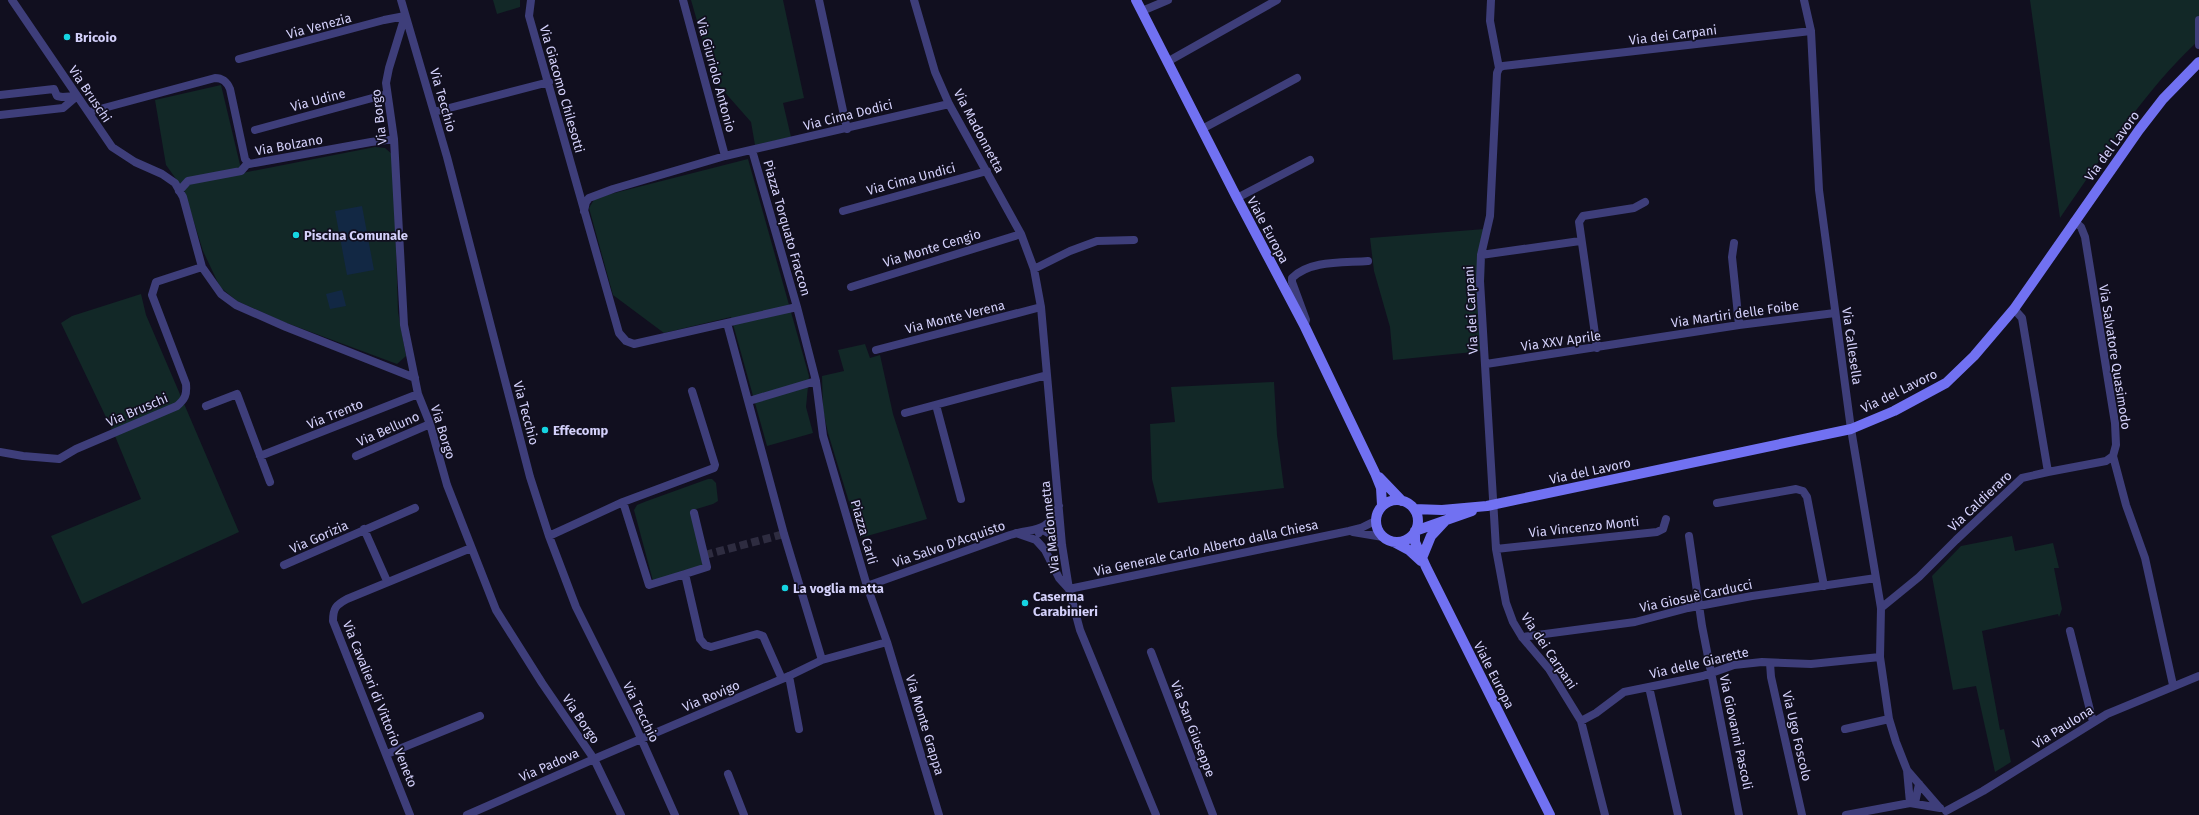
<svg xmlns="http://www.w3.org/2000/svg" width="2199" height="815" viewBox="0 0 2199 815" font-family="'Fira Sans',sans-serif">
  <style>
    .green { fill: #122827 }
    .water { fill: #122844 }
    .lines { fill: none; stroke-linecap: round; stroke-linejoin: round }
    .street-tunnel { stroke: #2e2c40; stroke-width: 8; stroke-dasharray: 8 4; stroke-linecap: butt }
    .street { stroke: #3e3e7a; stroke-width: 8 }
    .secondary { stroke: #7171f2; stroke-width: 10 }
    .poi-dot { fill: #15d4e2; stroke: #110f1f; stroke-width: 1.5 }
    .labels { text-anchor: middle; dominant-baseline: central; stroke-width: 3.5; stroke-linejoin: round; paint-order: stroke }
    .street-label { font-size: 13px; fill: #d4d1fb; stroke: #110f1f }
    .poi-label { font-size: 13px; font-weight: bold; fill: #d4d1fb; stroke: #110f1f; text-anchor: start }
  </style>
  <rect width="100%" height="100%" fill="#110f1f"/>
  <path class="green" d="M493 0H520V7L497 14Z
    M691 0H783L804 98 783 103 791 137 755 145 751 122 714 80Z
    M2030 0H2199V40C2144 91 2103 156 2060 218Z
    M221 85 242 173 375 147 385 148 393 155 398 312 406 356 397 364 284 322 237 301 220 287 203 251 184 190 166 165 155 100Z
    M748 159 809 376 806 407 813 433 767 446 731 317 664 333 613 295 589 208 595 198Z
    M1485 229 1483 351 1393 360 1390 327 1374 271 1370 238Z
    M141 294 146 315 239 532 82 604 51 536 141 499 115 436 61 323 72 316Z
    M865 344 870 358 880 355 893 414 927 519 860 538 828 433 823 410 822 376 844 371 838 350Z
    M1274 382 1277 435 1284 488 1158 503 1152 479 1150 424 1175 422 1171 387Z
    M708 479H712L716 483 718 501 713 504 690 511 704 563 701 567 653 581 634 510 637 505 647 501Z
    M2012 536 2015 551 2053 543 2059 568H2054L2062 609 2059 617 2058 614 1982 631 2000 730 2004 729 2011 762 1995 772 1976 686 1953 690 1932 576 1961 546Z"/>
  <path class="water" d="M362 206 374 270 347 275 335 211Z
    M342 290 346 306 330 309 326 294Z"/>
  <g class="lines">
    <path class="street-tunnel" d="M705 555 784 534"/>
    <path class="street" d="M12 0 112 147 135 162 162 174 175 183 183 197 202 267 221 294 236 305 286 327 415 378
      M401 0 447 157 530 477 549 536 576 607 635 725 675 815
      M531 0 529 16 619 333 626 341 634 344 797 307
      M683 0 725 156
      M819 0 847 129
      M914 0 935 72 949 104 1021 234 1034 269 1041 307 1062 545 1069 589 1080 630 1156 815
      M1491 0 1490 21 1499 68
      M1804 0 1811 31 1819 190 1851 429 1881 608 1880 657 1889 719 1896 742 1907 770 1939 807
      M1142 11 1168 0
      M2199 20V45
      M239 59 384 20 405 16 389 68 386 83 394 139 404 325 418 394 430 424 447 485 496 610 542 683 594 759 621 815
      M1167 62 1277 0
      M0 95 54 89 57 96 62 97 77 96 63 108 0 115
      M89 112 215 78C223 78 227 82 230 89L245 159 249 164 371 142 394 139
      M434 112 549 82
      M1202 129 1297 78
      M255 130 387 94
      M752 150 797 307 816 381 823 436 867 586 887 642 939 815
      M179 191 188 181 241 171 248 163
      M1237 198 1310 160
      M584 211 586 202 589 198 613 189 725 156 949 104
      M843 211 987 171
      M2074 221 2081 227 2085 237 2115 423 2116 445 2113 456 2126 505 2145 558 2173 685
      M1734 243 1732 257 1739 325
      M1481 255 1580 241
      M1034 269 1070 251 1097 241 1134 240
      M851 287 1021 234
      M727 323 784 534 822 660
      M1305 324 1306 320 1292 282V278C1310 260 1343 263 1368 261
      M1597 348 1579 222 1583 216 1634 208 1645 202
      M876 350 1041 307
      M1486 364 1739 325 1835 313
      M749 401 816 381
      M936 405 961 499
      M206 406 237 394 270 482
      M905 413 1047 375
      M0 452 23 456 59 459 76 449 177 406C185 399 187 395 186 384L152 295 156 282 202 267
      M260 456 418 394
      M356 456 430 424
      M2048 472 2106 461 2113 456
      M623 502 649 585 685 574 700 639 705 645 711 647 757 634 763 636 782 679
      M1717 503 1796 489 1803 491 1807 497 1824 586
      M364 529 387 581
      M1353 532 1383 537
      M1016 533 1036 540 1045 550 1059 578 1069 589 1349 531 1361 528 1375 521
      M1039 533 1041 529 1050 534 1062 545
      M549 536 623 502 714 468 715 465 692 391
      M1689 536 1702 626 1739 815
      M1496 549 1657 532 1663 529 1666 519
      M284 565 415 508
      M685 574 707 567 694 513
      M867 586 1010 535C1037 527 1045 535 1059 506
      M1881 608 1919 577 1956 540 2022 478 2048 472 2022 318 2014 309
      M2070 631 2093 722
      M1522 637 1635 622 1688 608 1752 596 1876 578
      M1151 652 1213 815
      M1770 663 1771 677 1802 815
      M789 676 799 729
      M1649 687 1678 815
      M1581 721 1596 713 1624 692 1703 676 1734 665 1762 662 1811 664 1880 657
      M1845 729 1889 719
      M387 754 480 716
      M1907 770 1910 803
      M728 774 744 815
      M1915 803 1919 784
      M1946 811 1983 791 2107 714 2199 676
      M410 815 333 621C333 608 336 605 347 599L471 548
      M467 815 594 759 789 676 822 660 887 642
      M1605 815 1581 721 1549 669 1522 637 1513 622 1506 603 1496 549 1480 281 1481 255 1490 216 1497 73 1499 68 1503 66 1811 31
      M1846 815 1910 803 1940 808"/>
    <path class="secondary" d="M1136 0 1237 198 1305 327 1375 473 1381 488 1382 505
      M1379 477 1402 501
      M1376 521a21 21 0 1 1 42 0a21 21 0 1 1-42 0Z
      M1414 509 1442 510 1487 506 1851 429 1894 411 1946 383 1974 356 2014 309 2139 130 2163 99 2199 62
      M1472 511 1415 531V542L1426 567 1550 815
      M1394 542 1409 550 1421 561
      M1422 558 1431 536 1445 521"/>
  </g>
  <g class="poi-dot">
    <circle cx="67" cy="37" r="4"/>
    <circle cx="296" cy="235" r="4"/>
    <circle cx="545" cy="430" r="4"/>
    <circle cx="785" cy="588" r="4"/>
    <circle cx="1025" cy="603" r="4"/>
  </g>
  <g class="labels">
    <g class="street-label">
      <text transform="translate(319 26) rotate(-15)">Via Venezia</text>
      <text transform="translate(1673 35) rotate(-7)">Via dei Carpani</text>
      <text transform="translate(716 75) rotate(75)">Via Giuriolo Antonio</text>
      <text transform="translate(562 89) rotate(74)">Via Giacomo Chilesotti</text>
      <text transform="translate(90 94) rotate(56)">Via Bruschi</text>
      <text transform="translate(318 100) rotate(-15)">Via Udine</text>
      <text transform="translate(443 100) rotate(74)">Via Tecchio</text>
      <text transform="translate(848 115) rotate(-14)">Via Cima Dodici</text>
      <text transform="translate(379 117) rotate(-97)">Via Borgo</text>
      <text transform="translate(979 131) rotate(62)">Via Madonnetta</text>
      <text transform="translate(289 145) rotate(-10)">Via Bolzano</text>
      <text transform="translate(2112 146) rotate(-54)">Via del Lavoro</text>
      <text transform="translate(911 179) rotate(-15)">Via Cima Undici</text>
      <text transform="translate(787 228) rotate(74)">Piazza Torquato Fraccon</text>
      <text transform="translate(1268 230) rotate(62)">Viale Europa</text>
      <text transform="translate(932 248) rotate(-17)">Via Monte Cengio</text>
      <text transform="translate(1471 310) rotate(-93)">Via dei Carpani</text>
      <text transform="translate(1735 314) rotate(-8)">Via Martiri delle Foibe</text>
      <text transform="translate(955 317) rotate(-14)">Via Monte Verena</text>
      <text transform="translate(1561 341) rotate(-8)">Via XXV Aprile</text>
      <text transform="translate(1852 346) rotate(82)">Via Callesella</text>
      <text transform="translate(2115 357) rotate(81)">Via Salvatore Quasimodo</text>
      <text transform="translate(1899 391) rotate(-26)">Via del Lavoro</text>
      <text transform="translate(137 410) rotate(-23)">Via Bruschi</text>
      <text transform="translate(526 413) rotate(75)">Via Tecchio</text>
      <text transform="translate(335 414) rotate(-22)">Via Trento</text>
      <text transform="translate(388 429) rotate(-24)">Via Belluno</text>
      <text transform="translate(443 432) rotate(73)">Via Borgo</text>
      <text transform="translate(1590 471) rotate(-12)">Via del Lavoro</text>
      <text transform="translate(1980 501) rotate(-43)">Via Caldieraro</text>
      <text transform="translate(1050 527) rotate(-96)">Via Madonnetta</text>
      <text transform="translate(1584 527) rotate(-6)">Via Vincenzo Monti</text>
      <text transform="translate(864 532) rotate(74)">Piazza Carli</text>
      <text transform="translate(319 537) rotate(-24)">Via Gorizia</text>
      <text transform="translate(949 544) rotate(-19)">Via Salvo D'Acquisto</text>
      <text transform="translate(1206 548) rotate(-12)">Via Generale Carlo Alberto dalla Chiesa</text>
      <text transform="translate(1696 596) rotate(-12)">Via Giosuè Carducci</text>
      <text transform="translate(1549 651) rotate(56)">Via dei Carpani</text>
      <text transform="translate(1699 663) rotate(-13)">Via delle Giarette</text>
      <text transform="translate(1494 675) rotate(63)">Viale Europa</text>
      <text transform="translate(711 696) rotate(-23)">Via Rovigo</text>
      <text transform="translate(380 704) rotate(68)">Via Cavalieri di Vittorio Veneto</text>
      <text transform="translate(641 712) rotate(64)">Via Tecchio</text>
      <text transform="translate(581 719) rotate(56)">Via Borgo</text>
      <text transform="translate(925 725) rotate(73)">Via Monte Grappa</text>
      <text transform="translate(2063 727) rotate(-32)">Via Paulona</text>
      <text transform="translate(1193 729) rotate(69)">Via San Giuseppe</text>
      <text transform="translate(1736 732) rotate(78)">Via Giovanni Pascoli</text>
      <text transform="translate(1797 736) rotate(77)">Via Ugo Foscolo</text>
      <text transform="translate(549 765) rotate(-24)">Via Padova</text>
    </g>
    <g class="poi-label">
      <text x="75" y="37">Bricoio</text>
      <text x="304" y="235">Piscina Comunale</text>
      <text x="553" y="430">Effecomp</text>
      <text x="793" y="588">La voglia matta</text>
      <text x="1033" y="596">Caserma<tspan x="1033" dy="15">Carabinieri</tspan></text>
    </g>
  </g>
</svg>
